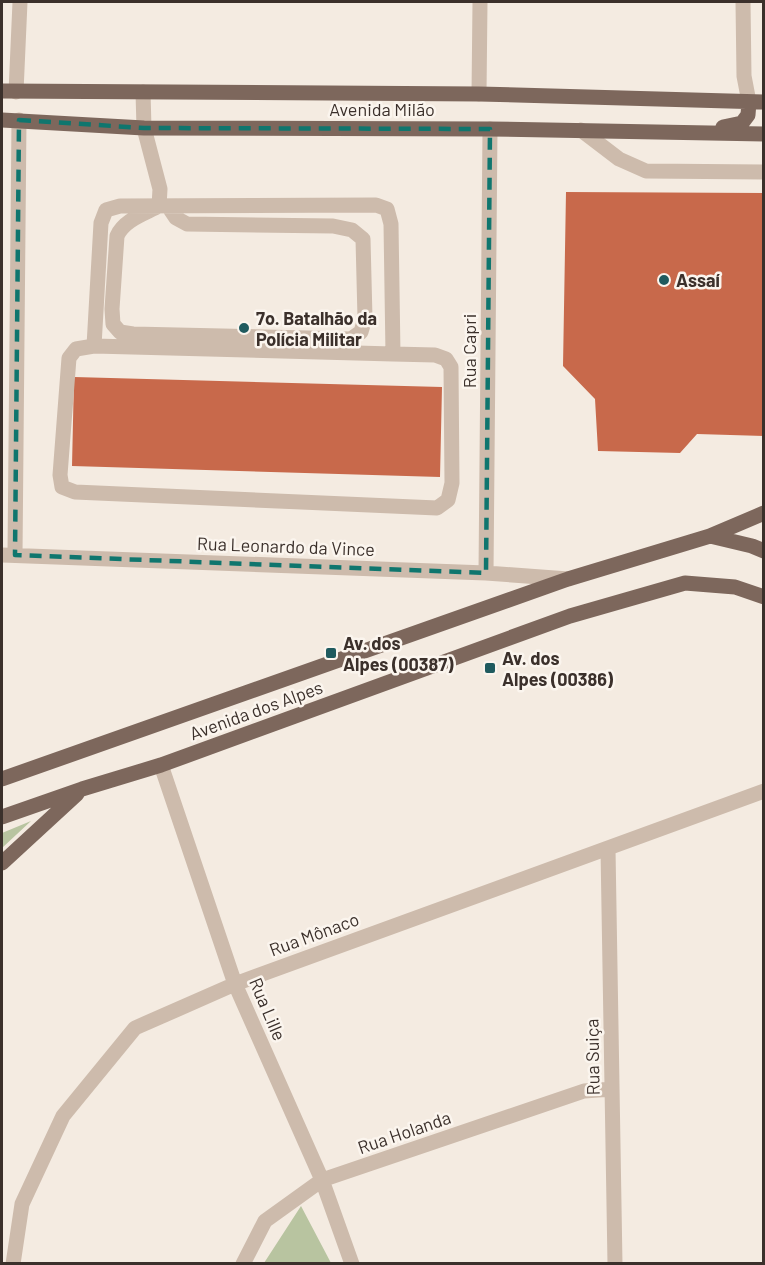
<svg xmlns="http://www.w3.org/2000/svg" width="765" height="1265" viewBox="0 0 765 1265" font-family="Barlow,sans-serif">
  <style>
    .green { fill: #b8c4a0 }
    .building { fill: #c8694b }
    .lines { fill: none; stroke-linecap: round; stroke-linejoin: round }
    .minor { stroke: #cdbbac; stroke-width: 15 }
    .major { stroke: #7d675c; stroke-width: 15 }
    .marked { fill: none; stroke: #0f766e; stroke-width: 4.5; stroke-dasharray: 12 8; stroke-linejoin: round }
    .poi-dot { fill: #1f5a5e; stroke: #fbf5ee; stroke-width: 2 }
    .labels { text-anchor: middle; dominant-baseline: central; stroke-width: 5; stroke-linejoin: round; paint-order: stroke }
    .street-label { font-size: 18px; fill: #3b302b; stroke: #fbf5ee }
    .poi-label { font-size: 18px; font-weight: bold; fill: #3b302b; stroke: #fbf5ee; text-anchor: start }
  </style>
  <rect width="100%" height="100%" fill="#f4ebe1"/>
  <path class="green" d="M31 821 2 848V833Z
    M301 1206 331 1263H264Z"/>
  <path class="building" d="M566 192 764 193V436L697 434 680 453 598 451 595 399 563 366Z
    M74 377 442 387 440 477 72 466Z"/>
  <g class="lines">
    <path class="minor" d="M743 2 744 76 749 102
      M16 92 20 2
      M143 92 144 128 160 189 159 206
      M479 94 480 2
      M581 130 619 159 646 171 764 172
      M159 206C144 214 124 220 117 236L112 309 113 324 120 332 133 334 351 339 361 332 365 318 363 239 352 230 333 226 187 224 176 218 168 206
      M94 346 393 354 435 355 446 359 451 367 452 483 448 500 437 508 75 492 62 487 60 475 69 358 76 349Z
      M94 346 101 223 106 210 120 206 376 205 387 209 391 224 393 354
      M2 555 486 573 568 579
      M15 555 19 120
      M486 573 490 129
      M161 765 235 984 322 1180 352 1264
      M608 849 615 1264
      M13 1264 22 1204 63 1116 135 1028 235 984 764 791
      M243 1264 265 1221 322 1180 584 1091 612 1089"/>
    <path class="major" d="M2 91 479 94 764 102
      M2 120 144 128 490 129 764 134
      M723 127 742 123 748 115 749 102
      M710 536 752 546 764 551
      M2 779 568 579 710 536 764 513
      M2 817 82 789 161 765 570 616 685 583 735 587 764 597
      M2 863 77 794"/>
  </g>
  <path class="marked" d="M19 120 144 128 490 129 486 573 15 555Z"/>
  <g class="poi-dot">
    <circle cx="664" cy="280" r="6"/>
    <circle cx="244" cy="328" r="6"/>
    <rect x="325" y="647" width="12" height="12" rx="3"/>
    <rect x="484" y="662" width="12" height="12" rx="3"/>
  </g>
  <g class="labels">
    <g class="street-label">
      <text x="382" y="109">Avenida Milão</text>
      <text transform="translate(469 351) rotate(-90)">Rua Capri</text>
      <text transform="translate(286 546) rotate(2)">Rua Leonardo da Vince</text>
      <text transform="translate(256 710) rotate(-20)">Avenida dos Alpes</text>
      <text transform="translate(314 934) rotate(-20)">Rua Mônaco</text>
      <text transform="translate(268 1009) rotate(67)">Rua Lille</text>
      <text transform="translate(592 1057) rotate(-91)">Rua Suiça</text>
      <text transform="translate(404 1132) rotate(-19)">Rua Holanda</text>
    </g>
    <g class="poi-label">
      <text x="676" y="280">Assaí</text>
      <text x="256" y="318">7o. Batalhão da<tspan x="256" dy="21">Polícia Militar</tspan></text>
      <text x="343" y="643">Av. dos<tspan x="343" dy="21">Alpes (00387)</tspan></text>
      <text x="502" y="658">Av. dos<tspan x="502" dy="21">Alpes (00386)</tspan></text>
    </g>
  </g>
  <rect width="765" height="1265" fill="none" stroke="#3b302b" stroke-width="6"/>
</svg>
